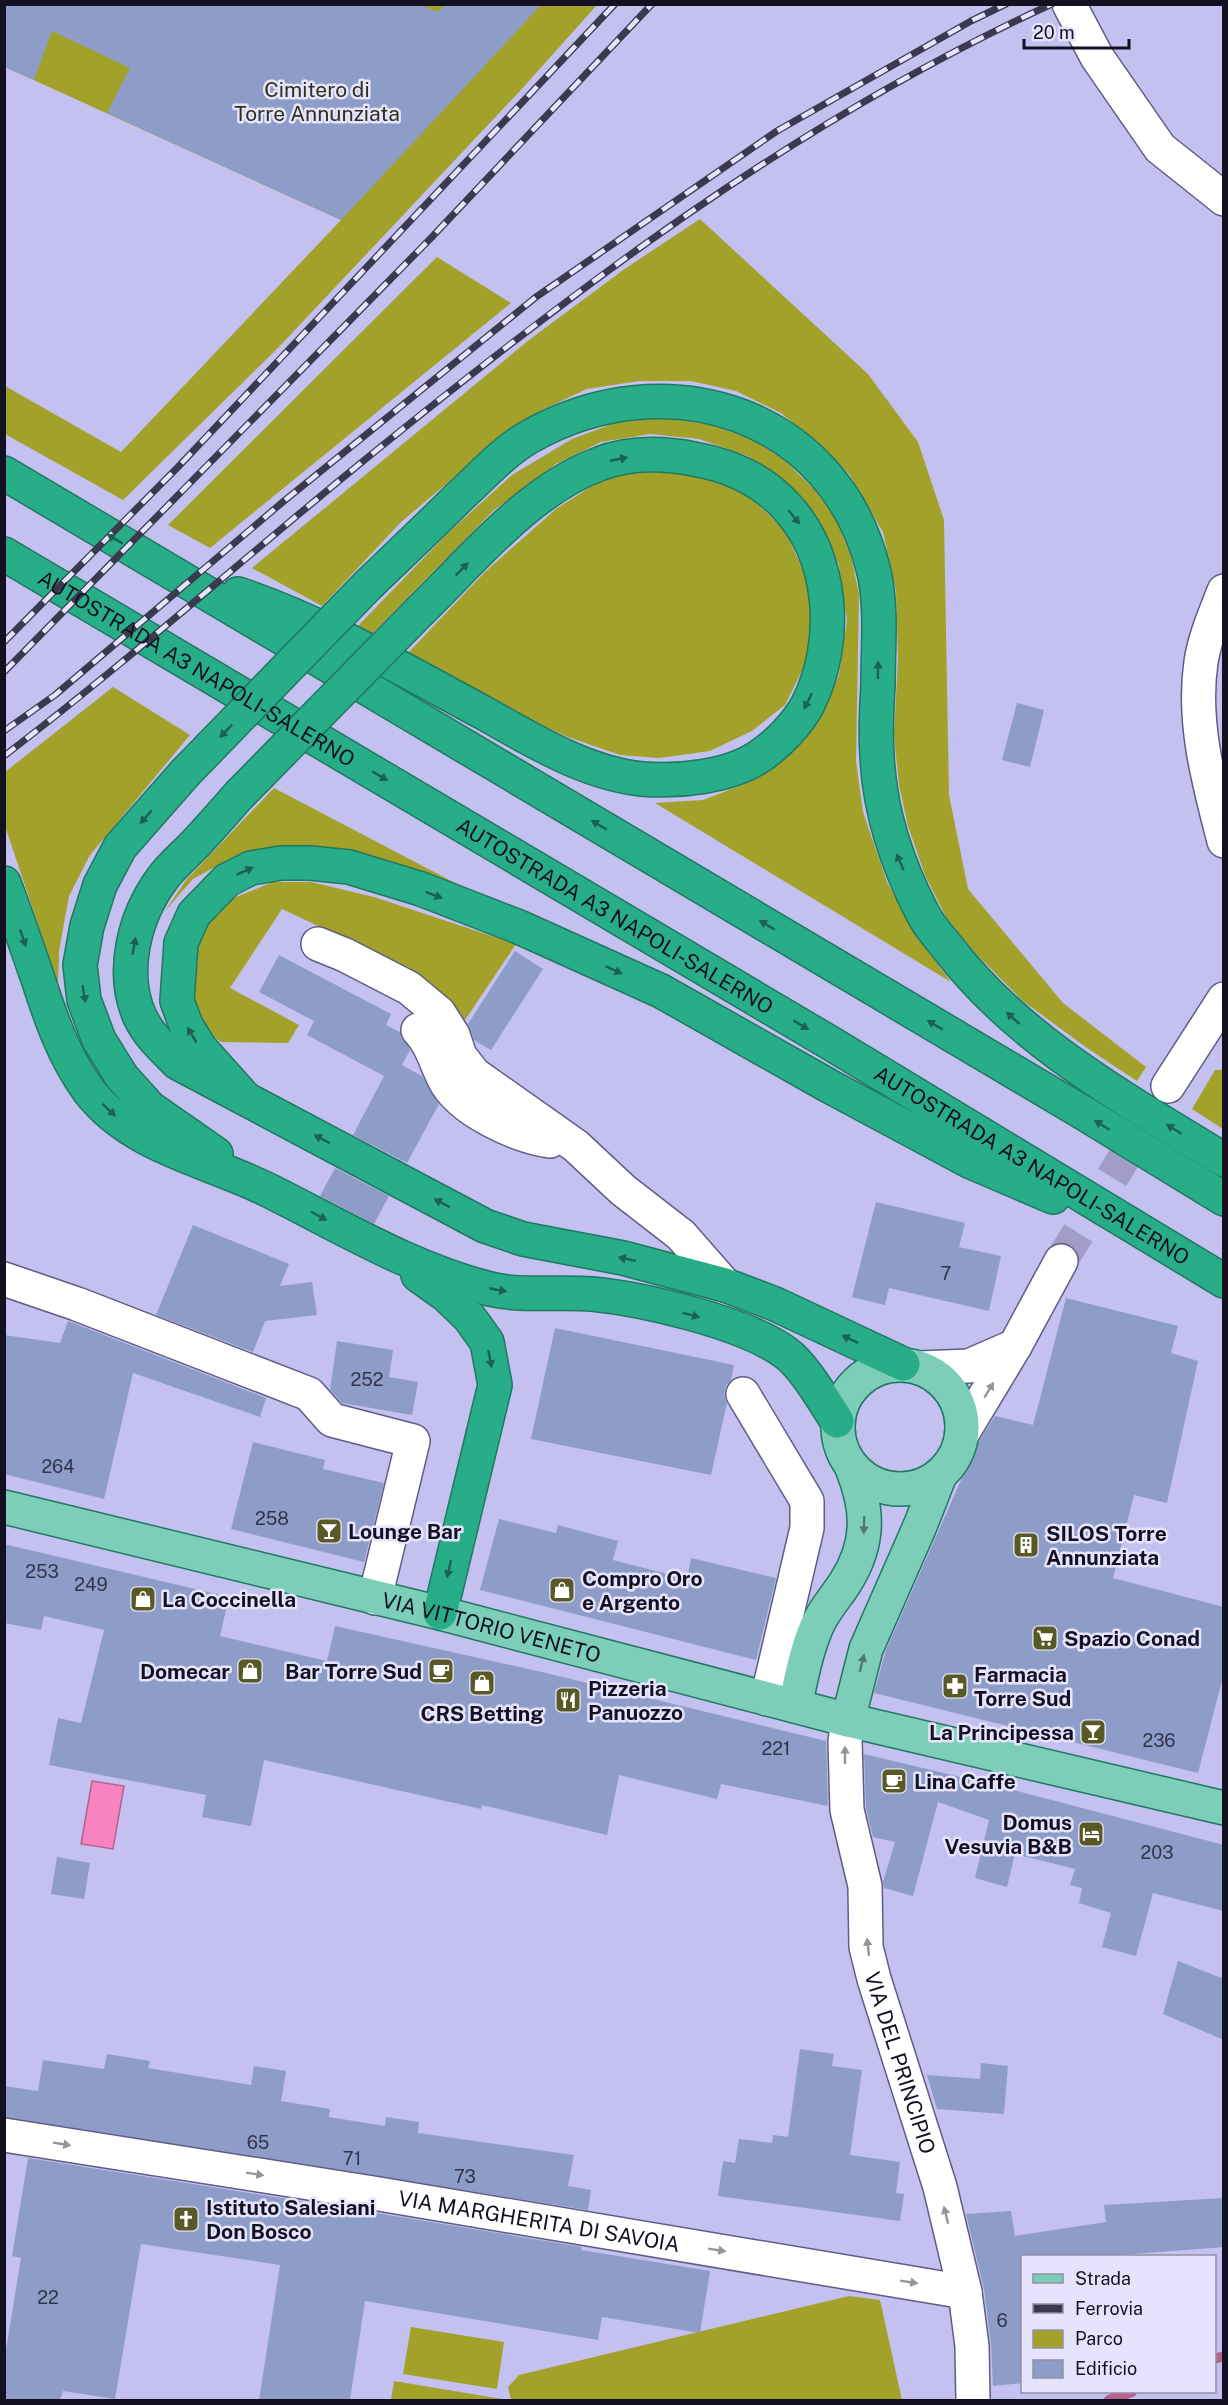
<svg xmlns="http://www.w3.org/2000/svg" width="1228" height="2405" viewBox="0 0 1228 2405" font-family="'Public Sans',sans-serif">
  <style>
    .green { fill: #a2a12a }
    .water { fill: #f783c0; stroke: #b36190; stroke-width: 1.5 }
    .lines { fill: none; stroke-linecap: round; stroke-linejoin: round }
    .stream { stroke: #b36190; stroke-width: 10 }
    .building { fill: #8d9dc8 }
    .minor-tunnel { stroke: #a19dc6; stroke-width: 33; stroke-dasharray: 33 16; stroke-linecap: butt }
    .minor-casing { stroke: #605c85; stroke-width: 36 }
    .major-casing { stroke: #207764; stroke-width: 36 }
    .highway-casing { stroke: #207764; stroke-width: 36 }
    .minor { stroke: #fff; stroke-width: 33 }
    .major { stroke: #7dceb8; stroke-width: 33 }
    .highway { stroke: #27ae88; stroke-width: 33 }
    .rail-casing { stroke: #3b3950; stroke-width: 7 }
    .rail { stroke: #e6e4fc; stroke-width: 4.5; stroke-dasharray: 14; stroke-linecap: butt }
    .highway-bridge-casing { stroke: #207764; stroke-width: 36; stroke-linecap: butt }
    .highway-bridge { stroke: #27ae88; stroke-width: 33 }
    .oneway { fill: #1d6054 }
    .oneway2 { fill: #95949b }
    .oneway3 { fill: #4d7974 }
    .labels { text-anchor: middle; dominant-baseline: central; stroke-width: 5; stroke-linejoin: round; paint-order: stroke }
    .number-label { font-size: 18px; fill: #32344b }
    .park-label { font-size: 21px; fill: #2f3019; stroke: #e6e4fc }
    .street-label { font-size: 21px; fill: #131121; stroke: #e6e4fc }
    .poi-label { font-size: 21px; font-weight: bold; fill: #131121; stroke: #e6e4fc; text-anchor: start }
  </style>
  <rect width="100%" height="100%" fill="#c4c0ef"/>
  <path class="green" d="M5 5H597L519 92 278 348 123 500 5 434V386L121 452 341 220 5 67Z
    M700 219 868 374 918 442 944 520 949 795 968 889 1063 1003 1146 1067 1137 1081 1087 1048 1023 1001 976 954 946 917 925 875 908 826 899 785 894 736 898 658 896 590 883 532 849 474 817 442 781 413 736 391 691 381H639L587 389 544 409 497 441 401 522 322 606 252 568 529 340 626 268Z
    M437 257 511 303 210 548 168 525Z
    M665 418 712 425 753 440 783 459 814 489 835 517 851 556 859 594 856 761 863 812 887 882 915 934 951 982 655 803 703 800 742 785 787 755 819 721 839 675 847 620 839 565 818 519 790 485 748 456 699 439 650 434 601 442 556 464 493 511 370 636 357 627 448 533 512 475 572 439 623 420Z
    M627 473H676L720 481 753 499 786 532 804 573 813 618 805 665 785 705 752 731 710 751 659 758 620 755 568 737 482 698 409 652 485 572 556 509 597 483Z
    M113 687 190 735 90 855 69 896 59 951 58 984 5 826V772Z
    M274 788 480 896 329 849 281 846 233 857 193 879 165 911 186 880Z
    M273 882H311L374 897 516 944 463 1023 359 945 282 909 230 988 299 1025 288 1043 221 1042 202 1028 188 1005 195 943 213 915 236 897Z
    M1215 1070H1223V1129L1192 1109Z
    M849 2296 880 2300 902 2400H511L508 2387 519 2375Z
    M411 2327 504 2342 497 2389 403 2374Z
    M394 2381 508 2400H391Z"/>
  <path class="water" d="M92 1781 124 1786 113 1849 81 1844Z"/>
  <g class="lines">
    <path class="stream" d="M1214 2359 1224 2356
      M1109 2400 1132 2392"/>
  </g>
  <path class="building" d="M4 4H419L437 12 448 4H542L341 220 107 113 130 68 52 31 34 80 4 67Z
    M1017 703 1044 710 1030 767 1002 760Z
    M515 951 543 969 491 1050 474 1040 468 1024Z
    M279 955 391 1014 386 1025 400 1032 410 1050 402 1065 422 1076 439 1104 407 1163 353 1135 384 1076 307 1035 314 1021 259 992Z
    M335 1168 389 1196 374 1224 320 1196Z
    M876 1202 965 1223 959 1247 1001 1256 989 1311 889 1288 885 1305 852 1297Z
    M193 1225 289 1264 280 1286 312 1282 317 1315 265 1321 253 1352 156 1315Z
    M1066 1298 1178 1326 1171 1353 1198 1361 1167 1503 1134 1495 1113 1578 1224 1607V1673L1198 1773 874 1693 886 1650 976 1446 995 1416 1033 1425Z
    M68 1321 266 1398 260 1417 133 1373 104 1499 4 1474V1335L60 1343Z
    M555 1328 734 1365 731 1380 726 1385 724 1394 727 1403 711 1475 531 1439Z
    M337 1341 393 1350 389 1377 418 1382 412 1415 342 1403 330 1390Z
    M253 1442 325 1460 323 1469 384 1483 364 1562 231 1529Z
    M499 1519 556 1533 558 1525 618 1541 613 1560 687 1579 691 1558 776 1578 756 1660 480 1590Z
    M4 1544 229 1597 220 1636 327 1661 335 1626 546 1673 826 1741 828 1806 721 1784 717 1799 619 1775 607 1835 482 1805 481 1809 264 1760 251 1826 202 1817 206 1795 49 1765 58 1718 81 1723 104 1630 44 1616 41 1630 4 1623Z
    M864 1754 998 1786 1224 1845V1911L1153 1893 1136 1956 1102 1947 1111 1913 1079 1903 1082 1888 1070 1885 1075 1869 1015 1854 1007 1887 975 1878 989 1820 938 1802 913 1896 884 1888 883 1882 895 1842 873 1837 866 1808Z
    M57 1857 90 1863 84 1899 51 1894Z
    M1178 1961 1224 1979V2040L1163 2014Z
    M800 2049 834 2054 832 2066 862 2070 850 2155 900 2162 896 2193 904 2194 900 2221 718 2196 723 2161 735 2163 739 2139 772 2143 773 2135 788 2137Z
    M107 2054 150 2061 148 2068 251 2085 254 2066 286 2071 281 2101 330 2109 329 2117 385 2126 386 2117 419 2122 418 2133 574 2155 568 2186 591 2190 588 2210 4 2117V2086L38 2091 43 2060 104 2069Z
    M981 2063 1008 2066 1004 2114 937 2109 927 2075 980 2079Z
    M28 2158 370 2212 582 2247 581 2250 710 2271 700 2333 602 2317 598 2340 365 2301 350 2400H259L280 2265 141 2244 115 2399 63 2391 60 2400H4V2362L21 2258 12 2256Z
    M1224 2198V2247L1108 2256H1023V2383L993 2386 991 2344 984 2289 966 2214 1011 2211 1015 2236 1106 2222 1104 2205Z"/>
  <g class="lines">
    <path class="minor-tunnel" d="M1061 1261 1168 1086"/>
    <g class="minor-casing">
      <g id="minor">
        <path d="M1069 4 1097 57 1160 148 1224 199"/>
        <path d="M1224 591C1215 614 1205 637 1201 662 1192 722 1209 783 1224 841"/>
        <path d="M318 944 345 955 409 988 439 1013 453 1035 460 1056 474 1074 576 1146 623 1190 681 1235 725 1285"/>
        <path d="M418 1030C432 1045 435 1061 444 1079 460 1111 517 1136 550 1141"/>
        <path d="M1168 1086 1224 999"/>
        <path d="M4 1279 77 1304 309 1394 332 1420 413 1441 375 1598"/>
        <path d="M920 1368 969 1366 1015 1346"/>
        <path d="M743 1394 807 1501V1528L767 1699"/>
        <path d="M962 1434 1015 1346 1061 1261"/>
        <path id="s1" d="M848 1720 845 1741 847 1810 865 1886 866 1947 874 1979 940 2187 965 2292 972 2346 973 2400"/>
        <path id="s2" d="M4 2135 373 2193 965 2292"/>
      </g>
    </g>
    <g class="major-casing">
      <g id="major">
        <circle cx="900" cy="1427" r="62"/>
        <path id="s3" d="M4 1507 440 1613 848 1720 1224 1808"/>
        <path d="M795 1706C801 1679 806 1651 817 1626 823 1611 836 1597 845 1583 870 1544 869 1510 852 1468"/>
        <path d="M848 1720 866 1649 920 1526 940 1475"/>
      </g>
    </g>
    <g class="highway-casing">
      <g id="highway">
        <path d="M4 473 1082 1112 1224 1199"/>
        <path id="s4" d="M4 554 832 1044 1224 1281"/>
        <path d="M369 584C399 555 430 526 460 496 482 476 503 452 529 437 666 359 836 412 874 572 882 606 878 649 878 684 877 707 875 730 877 754 879 810 897 864 923 914 929 926 939 937 948 948 1019 1041 1125 1099 1224 1160"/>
        <path d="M238 594C324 623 402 669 482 712 531 739 584 773 642 779 678 782 730 777 760 756 778 744 798 723 808 704 839 642 834 556 785 505 761 479 728 465 694 459 663 453 629 452 599 464 529 490 473 559 421 610"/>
        <path d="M185 773 120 847 100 885 87 926 80 965 84 1000 99 1040 122 1077 150 1108 216 1154"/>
        <path d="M239 795C225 811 211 827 196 843 185 855 171 866 162 879 134 917 120 973 140 1017 149 1036 164 1049 178 1063L485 1226 523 1239 623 1258 725 1285 775 1304 903 1364"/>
        <path d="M4 883C16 915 27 947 38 979 51 1019 64 1057 89 1091 133 1148 209 1160 270 1191 342 1227 411 1269 490 1289 524 1297 557 1291 592 1294 643 1299 744 1322 786 1353 804 1366 824 1401 837 1421"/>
        <path d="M243 1096 200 1048 186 1025 177 1001 181 943 194 914 227 880 251 868 281 863H310L349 867 421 889 519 927 661 991 829 1086 969 1161 1053 1197"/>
        <path d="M418 1275 446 1295 469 1317 487 1342 495 1385 440 1613"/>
      </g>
    </g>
    <use href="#minor" class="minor"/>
    <use href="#major" class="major"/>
    <use href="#highway" class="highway"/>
    <g class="rail-casing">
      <path id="rail" d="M4 642 178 467 615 4
        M4 672 431 238 652 4
        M4 731 55 695 284 501 536 297 777 131 971 21 1006 4
        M4 756C123 665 235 566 351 471 568 294 795 121 1052 4"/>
    </g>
    <use href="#rail" class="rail"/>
    <g class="highway-bridge-casing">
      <path id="highway-bridge" d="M185 773 369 584
        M239 795 421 610"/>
    </g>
    <use href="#highway-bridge" class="highway-bridge"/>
  </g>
  <defs><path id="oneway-solid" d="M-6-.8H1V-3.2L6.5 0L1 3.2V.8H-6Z" transform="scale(1.5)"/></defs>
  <g class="oneway">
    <use href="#oneway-solid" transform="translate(619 459) rotate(-11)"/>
    <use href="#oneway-solid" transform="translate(794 517) rotate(51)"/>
    <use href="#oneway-solid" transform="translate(115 539) rotate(-149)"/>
    <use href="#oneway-solid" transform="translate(462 569) rotate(-45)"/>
    <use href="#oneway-solid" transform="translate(878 670) rotate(-89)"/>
    <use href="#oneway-solid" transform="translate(808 701) rotate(117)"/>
    <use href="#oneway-solid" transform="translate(226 731) rotate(134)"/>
    <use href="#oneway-solid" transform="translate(380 776) rotate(31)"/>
    <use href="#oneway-solid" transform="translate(146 817) rotate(131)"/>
    <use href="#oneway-solid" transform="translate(599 825) rotate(-149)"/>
    <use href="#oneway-solid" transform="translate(900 862) rotate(-114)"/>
    <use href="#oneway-solid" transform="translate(245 871) rotate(-24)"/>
    <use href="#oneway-solid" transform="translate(434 895) rotate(21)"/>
    <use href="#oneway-solid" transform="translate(767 925) rotate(-149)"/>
    <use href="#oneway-solid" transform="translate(23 938) rotate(71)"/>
    <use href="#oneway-solid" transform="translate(134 946) rotate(-80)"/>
    <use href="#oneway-solid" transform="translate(614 970) rotate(24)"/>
    <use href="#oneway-solid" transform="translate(84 994) rotate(80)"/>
    <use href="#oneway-solid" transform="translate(1013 1018) rotate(-138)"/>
    <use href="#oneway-solid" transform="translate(801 1025) rotate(31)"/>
    <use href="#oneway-solid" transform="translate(935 1025) rotate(-149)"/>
    <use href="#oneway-solid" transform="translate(192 1035) rotate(-121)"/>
    <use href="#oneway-solid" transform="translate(109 1110) rotate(43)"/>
    <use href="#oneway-solid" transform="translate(1102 1125) rotate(-148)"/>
    <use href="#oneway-solid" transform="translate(1174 1129) rotate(-148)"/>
    <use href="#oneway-solid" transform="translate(322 1139) rotate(-152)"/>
    <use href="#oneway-solid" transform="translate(442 1203) rotate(-152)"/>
    <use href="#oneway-solid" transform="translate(319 1216) rotate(28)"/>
    <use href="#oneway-solid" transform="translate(627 1259) rotate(-168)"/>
    <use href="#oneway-solid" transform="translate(498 1290) rotate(11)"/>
    <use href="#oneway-solid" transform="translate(691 1315) rotate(15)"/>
    <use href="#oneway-solid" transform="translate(850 1339) rotate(-155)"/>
    <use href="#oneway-solid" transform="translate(490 1359) rotate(79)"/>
    <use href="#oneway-solid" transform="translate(449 1569) rotate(103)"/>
  </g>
  <g class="oneway2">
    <use href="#oneway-solid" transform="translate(989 1390) rotate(-59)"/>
    <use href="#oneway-solid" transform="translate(845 1755) rotate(-90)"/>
    <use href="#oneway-solid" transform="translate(868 1947) rotate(-97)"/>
    <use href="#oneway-solid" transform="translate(62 2144) rotate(9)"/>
    <use href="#oneway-solid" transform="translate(255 2174) rotate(9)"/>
    <use href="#oneway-solid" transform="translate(946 2215) rotate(-104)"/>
    <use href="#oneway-solid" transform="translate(717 2250) rotate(9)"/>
    <use href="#oneway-solid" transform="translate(909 2282) rotate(9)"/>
  </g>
  <g class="oneway3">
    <use href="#oneway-solid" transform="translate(864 1525) rotate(92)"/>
    <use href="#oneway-solid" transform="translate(862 1663) rotate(-76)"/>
  </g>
  <defs>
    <g id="bar-square" transform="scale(1.35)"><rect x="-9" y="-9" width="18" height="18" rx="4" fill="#595926" stroke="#e6e4fc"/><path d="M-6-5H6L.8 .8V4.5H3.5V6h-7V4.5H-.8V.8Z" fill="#fff"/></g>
    <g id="building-square" transform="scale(1.35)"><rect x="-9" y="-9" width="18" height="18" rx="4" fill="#595926" stroke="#e6e4fc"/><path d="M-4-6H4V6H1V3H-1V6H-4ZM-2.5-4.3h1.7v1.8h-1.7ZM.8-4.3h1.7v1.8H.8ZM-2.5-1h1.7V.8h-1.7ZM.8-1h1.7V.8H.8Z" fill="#fff"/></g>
    <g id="shop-square" transform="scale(1.35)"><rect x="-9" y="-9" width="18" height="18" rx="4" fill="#595926" stroke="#e6e4fc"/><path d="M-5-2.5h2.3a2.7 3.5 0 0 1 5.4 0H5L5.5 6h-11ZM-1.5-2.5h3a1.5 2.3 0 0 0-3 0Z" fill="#fff"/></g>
    <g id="supermarket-square" transform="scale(1.35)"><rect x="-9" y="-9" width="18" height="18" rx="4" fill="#595926" stroke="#e6e4fc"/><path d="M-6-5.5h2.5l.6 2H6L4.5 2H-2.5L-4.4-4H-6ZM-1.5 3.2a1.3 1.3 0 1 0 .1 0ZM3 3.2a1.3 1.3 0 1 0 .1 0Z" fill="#fff"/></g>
    <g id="cafe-square" transform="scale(1.35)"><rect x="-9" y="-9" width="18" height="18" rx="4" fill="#595926" stroke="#e6e4fc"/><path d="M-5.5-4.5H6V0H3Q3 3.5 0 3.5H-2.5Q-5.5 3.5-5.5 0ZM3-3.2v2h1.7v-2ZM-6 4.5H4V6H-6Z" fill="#fff"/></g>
    <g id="pharmacy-square" transform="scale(1.35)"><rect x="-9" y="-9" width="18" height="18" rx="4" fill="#595926" stroke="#e6e4fc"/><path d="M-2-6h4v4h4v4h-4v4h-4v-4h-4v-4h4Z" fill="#fff"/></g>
    <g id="restaurant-square" transform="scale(1.35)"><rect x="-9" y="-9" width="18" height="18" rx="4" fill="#595926" stroke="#e6e4fc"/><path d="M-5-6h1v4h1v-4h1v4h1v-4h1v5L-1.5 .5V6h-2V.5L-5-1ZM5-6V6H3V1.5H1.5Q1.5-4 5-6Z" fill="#fff"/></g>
    <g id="hotel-square" transform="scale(1.35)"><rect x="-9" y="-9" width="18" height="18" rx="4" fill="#595926" stroke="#e6e4fc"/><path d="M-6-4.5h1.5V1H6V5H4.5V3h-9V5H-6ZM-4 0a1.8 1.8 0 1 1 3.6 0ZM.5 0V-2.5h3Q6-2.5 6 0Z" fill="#fff"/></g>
    <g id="church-square" transform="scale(1.35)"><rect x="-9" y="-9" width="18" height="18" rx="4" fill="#595926" stroke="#e6e4fc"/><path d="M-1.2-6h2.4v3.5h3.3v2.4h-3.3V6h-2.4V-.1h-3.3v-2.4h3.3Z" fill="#fff"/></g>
  </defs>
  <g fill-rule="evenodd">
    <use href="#bar-square" x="329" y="1531"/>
    <use href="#building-square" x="1026" y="1545"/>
    <use href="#shop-square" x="562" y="1590"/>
    <use href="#shop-square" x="143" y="1599"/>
    <use href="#supermarket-square" x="1045" y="1638"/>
    <use href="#shop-square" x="250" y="1671"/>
    <use href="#cafe-square" x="441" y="1671"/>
    <use href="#shop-square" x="482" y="1683"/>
    <use href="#pharmacy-square" x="955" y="1686"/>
    <use href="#restaurant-square" x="568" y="1700"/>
    <use href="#bar-square" x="1093" y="1732"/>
    <use href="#cafe-square" x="894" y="1781"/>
    <use href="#hotel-square" x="1091" y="1834"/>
    <use href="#church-square" x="186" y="2219"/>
  </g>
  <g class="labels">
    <g class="number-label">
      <text x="946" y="1273">7</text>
      <text x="367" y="1379">252</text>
      <text x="58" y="1466">264</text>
      <text x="272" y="1518">258</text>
      <text x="42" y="1571">253</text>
      <text x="91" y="1584">249</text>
      <text x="1159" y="1740">236</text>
      <text x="776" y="1748">221</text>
      <text x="1157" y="1852">203</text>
      <text x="258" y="2142">65</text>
      <text x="352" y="2158">71</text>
      <text x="465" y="2176">73</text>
      <text x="48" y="2297">22</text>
      <text x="1002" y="2320">6</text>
    </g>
    <g class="park-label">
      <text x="317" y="89">Cimitero di<tspan x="317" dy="24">Torre Annunziata</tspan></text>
    </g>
    <g class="street-label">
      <text stroke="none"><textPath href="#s4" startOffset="224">AUTOSTRADA A3 NAPOLI-SALERNO</textPath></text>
      <text stroke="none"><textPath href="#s4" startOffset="710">AUTOSTRADA A3 NAPOLI-SALERNO</textPath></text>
      <text stroke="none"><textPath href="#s4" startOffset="1196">AUTOSTRADA A3 NAPOLI-SALERNO</textPath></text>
      <text stroke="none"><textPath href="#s3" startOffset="502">VIA VITTORIO VENETO</textPath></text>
      <text stroke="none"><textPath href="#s1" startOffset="350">VIA DEL PRINCIPIO</textPath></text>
      <text stroke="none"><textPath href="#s2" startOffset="542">VIA MARGHERITA DI SAVOIA</textPath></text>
    </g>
    <g class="poi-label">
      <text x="348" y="1531">Lounge Bar</text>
      <text x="1046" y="1533">SILOS Torre<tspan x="1046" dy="24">Annunziata</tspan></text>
      <text x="582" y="1578">Compro Oro<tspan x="582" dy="24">e Argento</tspan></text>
      <text x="162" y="1599">La Coccinella</text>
      <text x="1064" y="1638">Spazio Conad</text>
      <text x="230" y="1671" text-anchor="end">Domecar</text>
      <text x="422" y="1671" text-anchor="end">Bar Torre Sud</text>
      <text x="974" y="1674">Farmacia<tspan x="974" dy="24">Torre Sud</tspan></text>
      <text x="588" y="1688">Pizzeria<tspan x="588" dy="24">Panuozzo</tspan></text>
      <text x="482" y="1713" text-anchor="middle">CRS Betting</text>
      <text x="1074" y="1732" text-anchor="end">La Principessa</text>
      <text x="914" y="1781">Lina Caffe</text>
      <text x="1072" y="1822" text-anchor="end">Domus<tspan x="1072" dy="24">Vesuvia B&amp;B</tspan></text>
      <text x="206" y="2207">Istituto Salesiani<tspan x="206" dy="24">Don Bosco</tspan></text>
    </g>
  </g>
  <rect width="1228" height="2405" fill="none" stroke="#131121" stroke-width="12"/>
  <rect x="1021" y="2255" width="195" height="138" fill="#e6e4fc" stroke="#9290a4" stroke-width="1.5"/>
  <rect x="1033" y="2274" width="30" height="9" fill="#7dceb8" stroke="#9290a4" stroke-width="1.5"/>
  <text x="1075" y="2285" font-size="18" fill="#131121">Strada</text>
  <rect x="1033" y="2304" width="30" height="9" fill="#3b3950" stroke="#9290a4" stroke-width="1.5"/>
  <text x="1075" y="2315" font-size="18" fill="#131121">Ferrovia</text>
  <rect x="1033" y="2330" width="30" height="18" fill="#a2a12a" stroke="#9290a4" stroke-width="1.5"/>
  <text x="1075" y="2345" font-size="18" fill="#131121">Parco</text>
  <rect x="1033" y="2360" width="30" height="18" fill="#8d9dc8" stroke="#9290a4" stroke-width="1.5"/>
  <text x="1075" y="2375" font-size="18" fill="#131121">Edificio</text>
  <path d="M1024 39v9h105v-9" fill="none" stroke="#131121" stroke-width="3"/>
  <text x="1033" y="39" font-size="18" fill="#131121" stroke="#e6e4fc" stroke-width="4.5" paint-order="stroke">20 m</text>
</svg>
